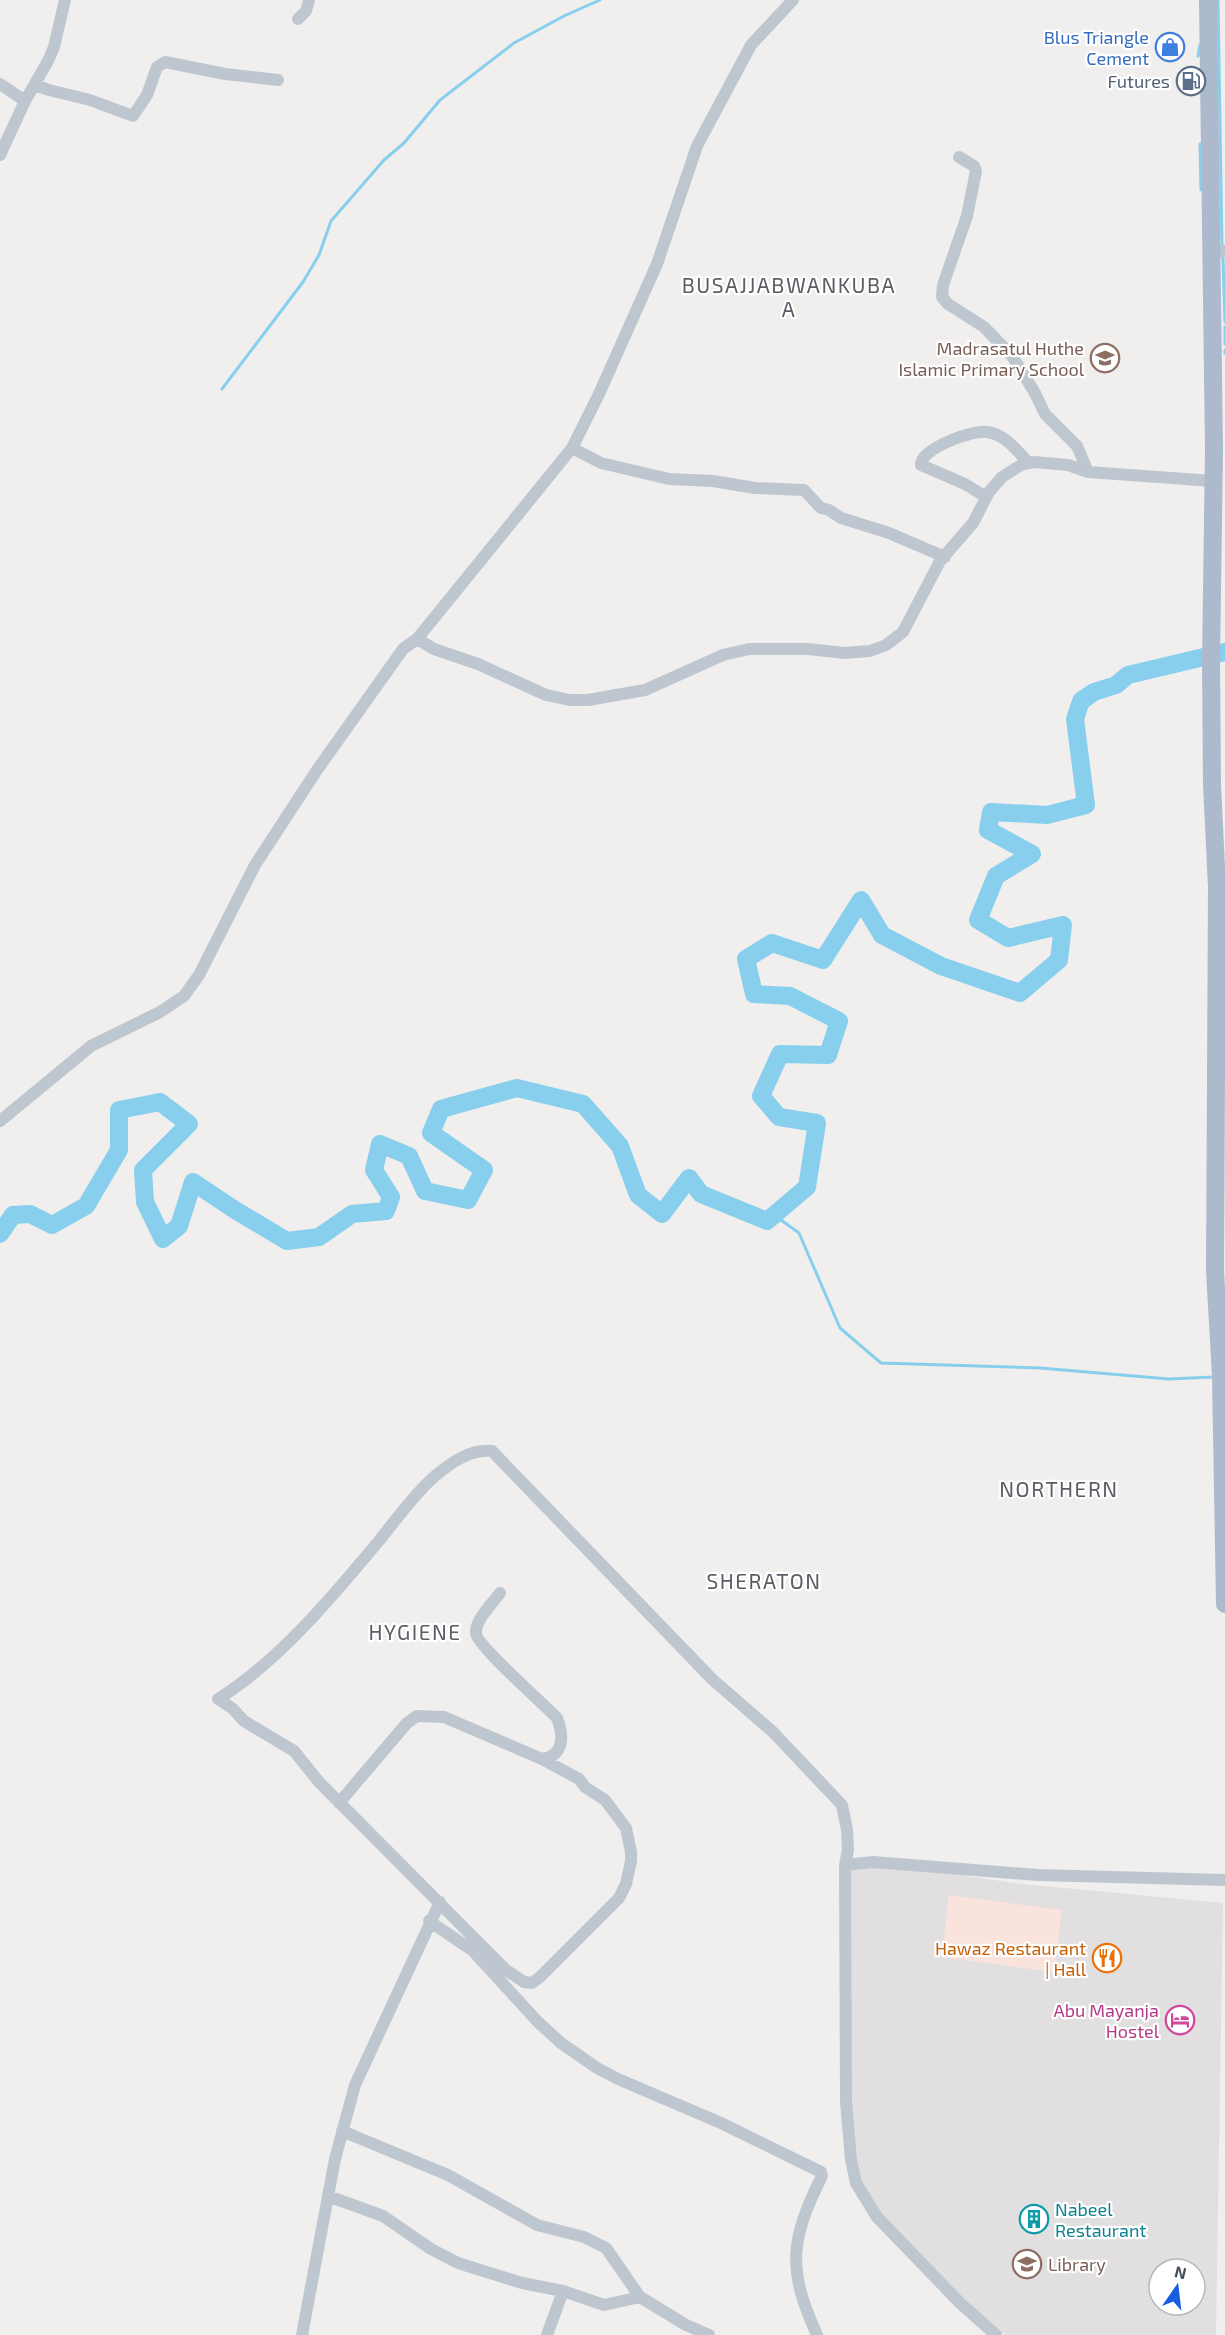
<svg xmlns="http://www.w3.org/2000/svg" width="1225" height="2335" viewBox="0 0 1225 2335" font-family="'Exo 2',sans-serif">
  <style>
    .education { fill: #e2dfe0; fill-rule: evenodd }
    .medical { fill: #fbe3dd }
    .lines { fill: none; stroke-linecap: round; stroke-linejoin: round }
    .stream { stroke: #87cfed; stroke-width: 3 }
    .river { stroke: #87cfed; stroke-width: 18 }
    .minor { stroke: #bec7d0; stroke-width: 12 }
    .primary { stroke: #adbacd; stroke-width: 18 }
    .labels { text-anchor: middle; dominant-baseline: central; stroke-width: 4.5; stroke-linejoin: round; paint-order: stroke }
    .shop-label { font-size: 18px; fill: #366cbe; stroke: #fff; text-anchor: end }
    .service-label { font-size: 18px; fill: #4e5e75; stroke: #fff; text-anchor: end }
    .education-label { font-size: 18px; fill: #785e54; stroke: #fff; text-anchor: end }
    .food-label { font-size: 18px; fill: #c56008; stroke: #fff; text-anchor: end }
    .hotel-label { font-size: 18px; fill: #b23c85; stroke: #fff; text-anchor: end }
    .culture-label { font-size: 18px; fill: #0d838f; stroke: #fff; text-anchor: start }
    .quarter-label { font-size: 21px; letter-spacing: 1.5px; fill: #5a5d63; stroke: #fff }
  </style>
  <rect width="100%" height="100%" fill="#f1eeee"/>
  <path class="education" d="M890 1865 1022 1884 1223 1903 1216 2335H1005L961 2303 880 2217 861 2184 850 2107 847 1869ZM1159 2269H1195V2305H1159Z"/>
  <path class="medical" d="M949 1895 1062 1910 1054 1972 942 1957Z"/>
  <g class="lines">
    <path class="stream" d="M1218 0 1222 247
      M1198 56 1200 45
      M1198 69 1201 75 1198 89
      M1200 144 1201 190
      M1223 258 1225 322
      M1225 344V327
      M1225 350V353
      M222 389 303 282 319 255 331 221 384 160 404 143 440 100 514 43 564 16 600 0
      M774 1215 799 1233 840 1328 881 1363 1040 1368 1169 1379 1214 1377"/>
    <path class="river" d="M0 1234 13 1215 30 1214 52 1225 86 1206 119 1150V1110L160 1102 189 1124 143 1170 145 1202 163 1239 179 1226 193 1182 235 1210 287 1241 319 1237 352 1214 386 1211 391 1197 374 1170 380 1144 409 1156 425 1191 468 1200 484 1170 431 1133 441 1109 517 1088 583 1104 620 1146 638 1195 662 1214 689 1178 701 1194 767 1221 807 1187 817 1123 779 1117 761 1096 780 1054 828 1055 839 1021 790 996 754 994 746 959 772 943 823 960 861 900 882 935 941 966 1020 993 1059 960 1063 925 1008 938 978 920 996 876 1032 854 988 830 991 812 1047 815 1086 805 1075 719 1081 701 1094 692 1116 685 1128 675 1225 652"/>
    <path class="minor" d="M298 19 306 11 309 0
      M0 84 25 101
      M35 85 49 90 90 100 133 116 147 95 157 67 165 62 225 74 278 80
      M0 155 25 101 48 61 54 47 65 0
      M959 157 974 166 976 171 967 216 943 285 942 297 948 304 984 327 1012 356 1035 393 1045 414 1077 446 1088 472
      M1212 253 1225 251
      M572 448 601 463 669 479 713 481 755 488 804 490 821 508 829 510 841 518 889 533 945 557
      M986 497 965 484 921 465C920 449 973 429 988 432 1006 435 1017 451 1029 463
      M417 639 434 649 478 664 546 695 570 700H588L645 690 723 655 749 649H808L844 653 870 651 886 645 903 632 940 561 973 523 989 492 1002 477 1021 465 1034 462 1068 465 1088 472 1213 481
      M0 1121 91 1046 160 1012 184 996 199 975 255 865 317 770 403 649 417 639 572 448 599 394 657 264 697 146 751 45 793 0
      M500 1593C492 1604 475 1620 476 1633 476 1645 545 1705 557 1718 564 1736 564 1756 542 1759
      M339 1803 407 1723 417 1716 444 1717 542 1759 579 1779 585 1787 605 1800 626 1828 631 1852V1861L626 1884 619 1898 540 1977 532 1983 524 1982 506 1970 319 1782 294 1751 244 1721 232 1708 218 1699C278 1662 333 1596 378 1542 396 1520 414 1494 435 1476 452 1462 470 1449 492 1451L712 1679 773 1732 842 1805 847 1830 848 1850 845 1865
      M429 1921 472 1950 538 2022 561 2043 597 2068 618 2079 721 2123 821 2172 822 2176C790 2240 787 2269 817 2335
      M342 2131 448 2175 537 2225 584 2237 606 2248 640 2297
      M328 2196 383 2216 431 2249 458 2263 522 2283 563 2291 604 2305 640 2297 686 2325 709 2335
      M302 2335 335 2159 355 2085 440 1902
      M547 2335 563 2291
      M996 2335 960 2303 877 2217 856 2183 851 2160 846 2102 845 1865 873 1862 1038 1875 1225 1880"/>
    <path class="primary" d="M1208 0 1214 450 1211 660 1212 785 1217 887 1215 1271 1221 1376 1225 1604"/>
  </g>
  <defs>
    <g id="shop-ring" transform="scale(1.5)"><circle r="9.5" fill="#fff" stroke="#3f7fe0" stroke-width="1.5"/><path d="M-5-2.5h2.3a2.7 3.5 0 0 1 5.4 0H5L5.5 6h-11ZM-1.5-2.5h3a1.5 2.3 0 0 0-3 0Z" fill="#3f7fe0"/></g>
    <g id="fuel-ring" transform="scale(1.5)"><circle r="9.5" fill="#fff" stroke="#5c6f8a" stroke-width="1.5"/><path d="M-5.5-6h7V0h2V4h1.3V-2.5L3-4.5l.8-.8L6-3V5H2.5V1h-1V6h-7ZM-4.2-4.7v3.2H.2V-4.7Z" fill="#5c6f8a"/></g>
    <g id="school-ring" transform="scale(1.5)"><circle r="9.5" fill="#fff" stroke="#8d6e63" stroke-width="1.5"/><path d="M0-5L7-2L0 1L-7-2ZM-4 1L0 2.5L4 1V4Q0 6-4 4Z" fill="#8d6e63"/></g>
    <g id="restaurant-ring" transform="scale(1.5)"><circle r="9.5" fill="#fff" stroke="#e8710a" stroke-width="1.5"/><path d="M-5-6h1v4h1v-4h1v4h1v-4h1v5L-1.5 .5V6h-2V.5L-5-1ZM5-6V6H3V1.5H1.5Q1.5-4 5-6Z" fill="#e8710a"/></g>
    <g id="hotel-ring" transform="scale(1.5)"><circle r="9.5" fill="#fff" stroke="#d1479c" stroke-width="1.5"/><path d="M-6-4.5h1.5V1H6V5H4.5V3h-9V5H-6ZM-4 0a1.8 1.8 0 1 1 3.6 0ZM.5 0V-2.5h3Q6-2.5 6 0Z" fill="#d1479c"/></g>
    <g id="building-ring" transform="scale(1.5)"><circle r="9.5" fill="#fff" stroke="#0f9aa8" stroke-width="1.5"/><path d="M-4-6H4V6H1V3H-1V6H-4ZM-2.5-4.3h1.7v1.8h-1.7ZM.8-4.3h1.7v1.8H.8ZM-2.5-1h1.7V.8h-1.7ZM.8-1h1.7V.8H.8Z" fill="#0f9aa8"/></g>
  </defs>
  <g fill-rule="evenodd">
    <use href="#shop-ring" x="1170" y="47"/>
    <use href="#fuel-ring" x="1191" y="81"/>
    <use href="#school-ring" x="1105" y="358"/>
    <use href="#restaurant-ring" x="1107" y="1958"/>
    <use href="#hotel-ring" x="1180" y="2020"/>
    <use href="#building-ring" x="1034" y="2219"/>
    <use href="#school-ring" x="1027" y="2264"/>
  </g>
  <g class="labels">
    <g class="shop-label">
      <text x="1149" y="37">Blus Triangle<tspan x="1149" dy="21">Cement</tspan></text>
    </g>
    <g class="service-label">
      <text x="1170" y="81">Futures</text>
    </g>
    <g class="education-label">
      <text x="1084" y="348">Madrasatul Huthe<tspan x="1084" dy="21">Islamic Primary School</tspan></text>
      <text x="1048" y="2264" text-anchor="start">Library</text>
    </g>
    <g class="food-label">
      <text x="1086" y="1948">Hawaz Restaurant<tspan x="1086" dy="21">| Hall</tspan></text>
    </g>
    <g class="hotel-label">
      <text x="1159" y="2010">Abu Mayanja<tspan x="1159" dy="21">Hostel</tspan></text>
    </g>
    <g class="culture-label">
      <text x="1055" y="2209">Nabeel<tspan x="1055" dy="21">Restaurant</tspan></text>
    </g>
    <g class="quarter-label">
      <text x="789" y="284">BUSAJJABWANKUBA<tspan x="789" dy="24">A</tspan></text>
      <text x="1059" y="1488">NORTHERN</text>
      <text x="764" y="1580">SHERATON</text>
      <text x="415" y="1631">HYGIENE</text>
    </g>
  </g>
  <g transform="translate(1177 2287) rotate(14)"><circle r="28" fill="#ffffff" stroke="#b5b9be" stroke-width="1.5"/>
  <path d="M0-4.5L10 22L0 15L-10 22Z" fill="#165de2"/>
  <text y="-9" font-size="16" font-weight="bold" text-anchor="middle" fill="#464f5c">N</text>
  </g>
</svg>
